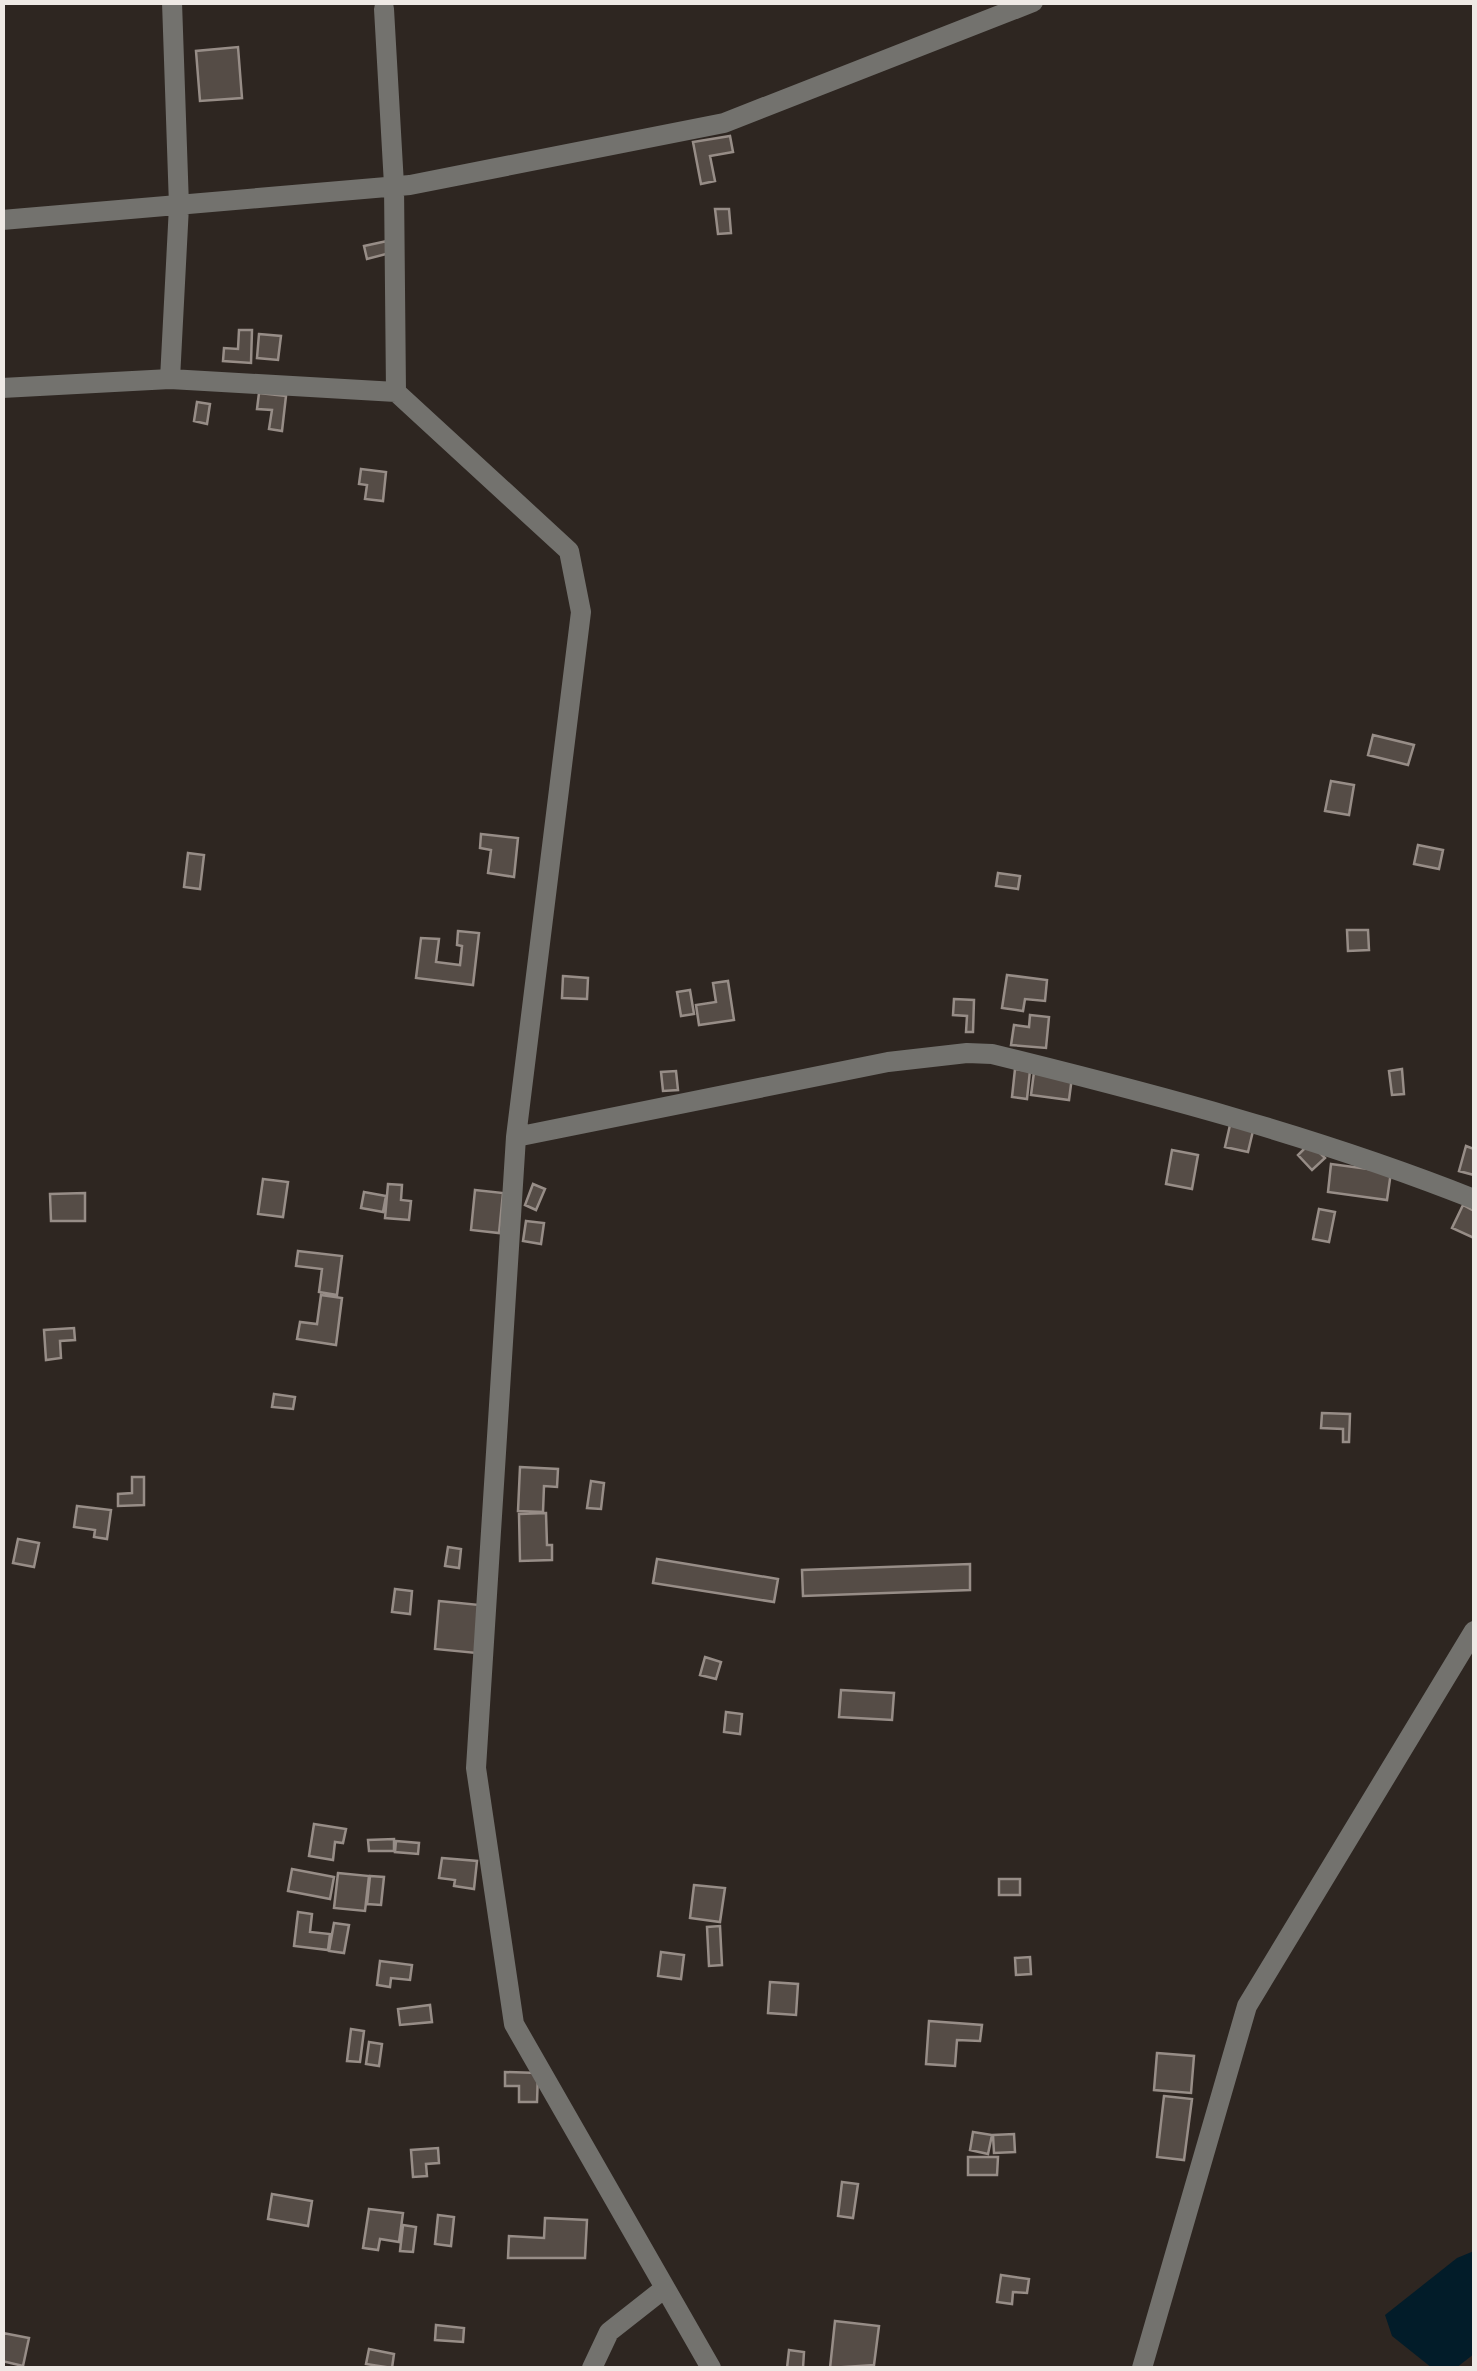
<svg xmlns="http://www.w3.org/2000/svg" width="1477" height="2371" viewBox="0 0 1477 2371" font-family="'PT Sans',sans-serif">
  <style>
    .water { fill: #021c29 }
    .building { fill: #554c46; stroke: #978d87; stroke-width: 2.5 }
    .lines { fill: none; stroke-linecap: round; stroke-linejoin: round }
    .minor { stroke: #73726e; stroke-width: 20 }
  </style>
  <rect width="100%" height="100%" fill="#2e2621"/>
  <path class="water" d="M1474 2251V2354L1456 2368H1432L1392 2336 1385 2315 1457 2258Z"/>
  <path class="building" d="M238 47 242 98 200 101 196 51Z
    M730 136 733 152 710 156 715 181 701 184 693 142Z
    M715 209H729L731 233 718 234Z
    M387 241 390 253 367 259 364 246Z
    M239 330H252L251 363 223 361 224 348 238 349Z
    M259 334 281 336 278 360 257 358Z
    M259 393 286 396 282 431 269 429 272 410 257 409Z
    M197 402 210 404 207 424 194 421Z
    M361 469 386 472 383 501 365 499 367 485 359 484Z
    M1373 735 1414 745 1408 765 1368 755Z
    M1331 781 1354 785 1349 815 1325 811Z
    M481 834 518 838 514 877 488 873 491 850 480 848Z
    M1418 845 1443 850 1439 869 1414 864Z
    M188 853 204 855 200 889 184 887Z
    M998 873 1020 876 1018 889 996 886Z
    M1347 930H1368L1369 950 1348 951Z
    M458 931 479 933 473 985 416 978 421 938 439 939 436 962 460 965 462 946 457 945Z
    M1007 975 1047 980 1045 1001 1025 999 1023 1011 1002 1008Z
    M563 976 588 978 587 999 562 998Z
    M728 981 734 1020 699 1025 696 1005 716 1002 713 983Z
    M690 990 694 1014 681 1016 677 992Z
    M954 999 974 1000 973 1032H966L967 1016 953 1015Z
    M1030 1015 1049 1017 1046 1048 1011 1045 1014 1025 1029 1027Z
    M1015 1069 1030 1071 1027 1099 1012 1097Z
    M1402 1069 1404 1094 1392 1095 1389 1071Z
    M676 1071 678 1090 663 1091 661 1072Z
    M1034 1072 1072 1077 1069 1100 1031 1095Z
    M1230 1125 1253 1131 1248 1152 1225 1147Z
    M1310 1143 1325 1158 1312 1170 1298 1155Z
    M1466 1146 1474 1149V1175L1459 1171Z
    M1172 1150 1198 1155 1192 1189 1166 1184Z
    M1331 1164 1391 1172 1387 1200 1328 1192Z
    M263 1179 288 1182 283 1217 258 1214Z
    M388 1184 402 1185 401 1200 411 1201 409 1220 385 1218Z
    M533 1184 545 1189 536 1210 525 1205Z
    M475 1190 503 1193 499 1233 471 1230Z
    M364 1192 386 1196 383 1212 361 1208Z
    M85 1193V1221H51L50 1194Z
    M1463 1205 1474 1211V1238L1452 1228Z
    M1319 1209 1335 1212 1329 1242 1313 1239Z
    M526 1221 544 1223 541 1244 523 1241Z
    M298 1251 342 1256 337 1295 319 1292 322 1269 296 1266Z
    M321 1295 342 1298 336 1345 297 1339 300 1322 317 1324Z
    M74 1328 75 1340 60 1341 61 1358 46 1360 44 1330Z
    M274 1394 295 1397 293 1409 272 1407Z
    M1322 1413 1350 1414 1349 1442H1343V1429L1321 1428Z
    M520 1467 558 1469 557 1487 544 1486 543 1512 518 1511Z
    M132 1477H144V1505L118 1506V1494L132 1493Z
    M591 1481 604 1483 601 1509 587 1508Z
    M77 1506 111 1510 107 1539 94 1537 95 1530 74 1527Z
    M546 1513 547 1545H552V1560L520 1561 519 1514Z
    M18 1539 39 1543 34 1567 13 1563Z
    M448 1547 461 1549 459 1568 445 1566Z
    M657 1559 778 1579 774 1602 653 1583Z
    M970 1564V1590L803 1596 802 1570Z
    M395 1589 412 1591 410 1614 392 1612Z
    M439 1601 480 1605 476 1653 435 1649Z
    M705 1657 721 1662 716 1679 700 1675Z
    M841 1690 894 1693 892 1720 839 1717Z
    M726 1712 742 1714 740 1734 724 1732Z
    M314 1824 346 1829 343 1843 335 1842 333 1860 309 1856Z
    M394 1839V1851H369L368 1840Z
    M396 1841 419 1843 418 1854 395 1852Z
    M442 1858 477 1861 474 1889 454 1886 455 1880 439 1878Z
    M292 1869 334 1877 330 1899 288 1891Z
    M338 1873 369 1876 365 1911 334 1908Z
    M370 1876 384 1877 381 1905 367 1904Z
    M999 1879H1020V1895H999Z
    M694 1885 725 1888 720 1922 690 1918Z
    M298 1912 312 1914 310 1932 330 1934 328 1950 294 1946Z
    M334 1923 349 1925 344 1953 329 1951Z
    M720 1926 722 1965 709 1966 707 1927Z
    M661 1952 684 1955 681 1979 658 1976Z
    M1030 1957 1031 1974 1016 1975 1015 1958Z
    M380 1961 412 1965 410 1980 391 1978 390 1987 377 1985Z
    M770 1982 798 1984 796 2015 768 2013Z
    M430 2005 432 2022 400 2025 398 2009Z
    M929 2021 982 2025 980 2041 957 2040 955 2066 926 2064Z
    M351 2029 364 2031 360 2062 347 2061Z
    M369 2042 382 2044 379 2066 366 2064Z
    M1157 2053 1194 2056 1191 2093 1154 2090Z
    M505 2072 538 2073 537 2102H519V2086H505Z
    M1164 2096 1192 2099 1184 2160 1157 2157Z
    M973 2132 992 2135 988 2154 970 2150Z
    M1014 2134 1015 2152 994 2153 993 2135Z
    M438 2148 439 2163 426 2164 427 2176 413 2177 411 2150Z
    M968 2157H998L997 2175H968Z
    M842 2182 858 2184 853 2218 838 2216Z
    M272 2194 312 2201 308 2226 268 2219Z
    M369 2209 403 2213 399 2242 380 2239 378 2250 363 2248Z
    M438 2215 454 2217 451 2246 435 2244Z
    M545 2218 587 2220 585 2258H508L509 2236 544 2238Z
    M403 2225 416 2227 413 2252 400 2251Z
    M1001 2275 1029 2279 1027 2293 1013 2292 1012 2304 997 2302Z
    M835 2321 879 2326 874 2365 830 2368Z
    M436 2325 464 2328 463 2342 435 2340Z
    M3 2333 29 2338 23 2366 2 2361Z
    M369 2349 394 2354 392 2368 366 2364Z
    M789 2350 804 2352 803 2368H787Z"/>
  <g class="lines">
    <path class="minor" d="M172 2 179 206 170 379 396 392 569 551 581 612 516 1137 476 1768 514 2024 711 2368
      M384 9 394 185 396 392
      M2 220 410 185 724 123 1033 2
      M2 388 170 379
      M516 1137 888 1062 967 1053 992 1054C1155 1094 1318 1137 1474 1199
      M592 2368 609 2332 665 2288
      M1142 2368 1247 2006 1474 1631"/>
  </g>
  <rect width="1477" height="2371" fill="none" stroke="#eee9e5" stroke-width="10"/>
</svg>
